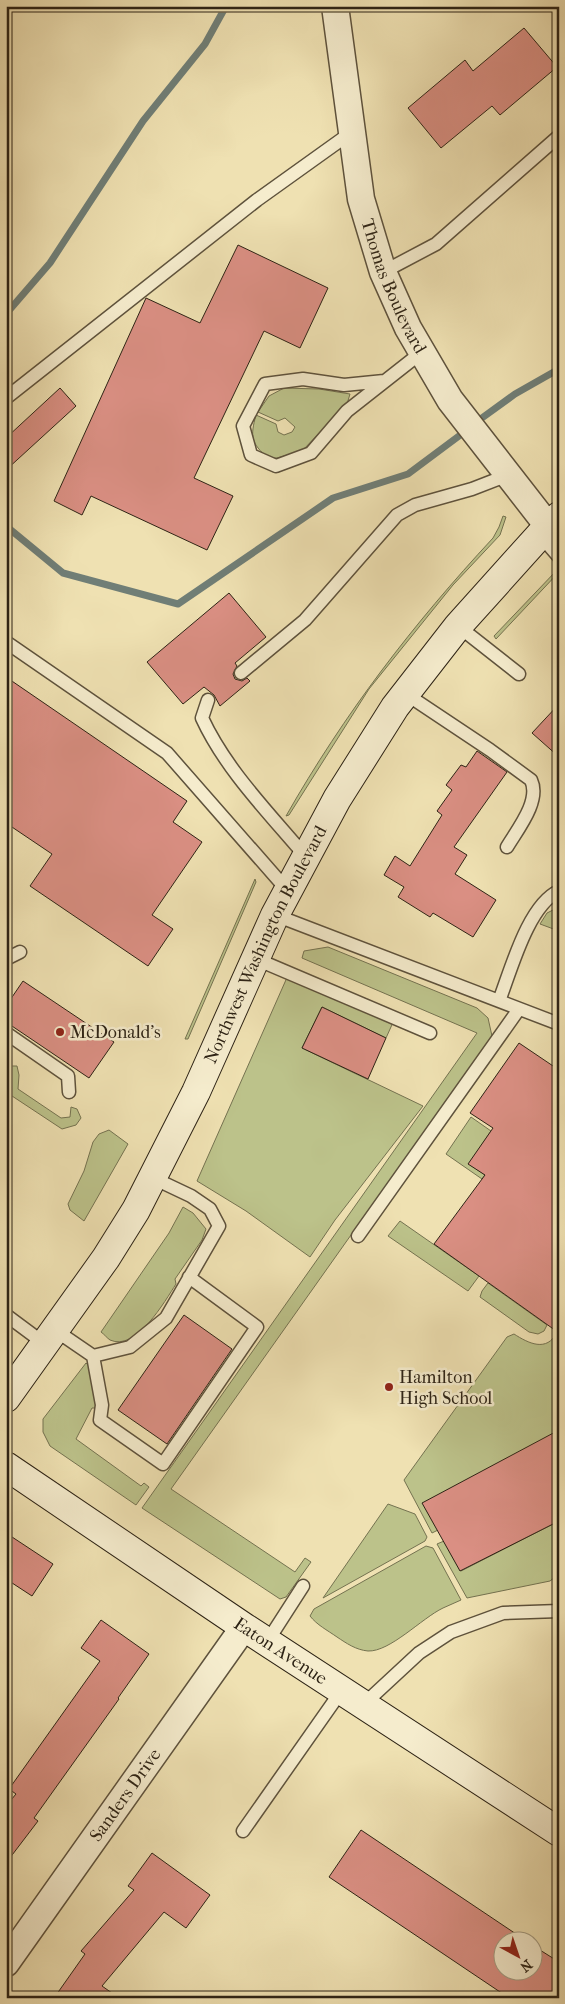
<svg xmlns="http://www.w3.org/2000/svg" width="565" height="2004" viewBox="0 0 565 2004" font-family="'IM FELL French Canon',serif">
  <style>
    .green { fill: #bcc28a; stroke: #747250 }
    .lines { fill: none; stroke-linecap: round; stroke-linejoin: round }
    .stream { stroke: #707e76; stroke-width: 7 }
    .building { fill: #da8f83; stroke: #2d2315 }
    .lane-casing { stroke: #5e523c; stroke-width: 15 }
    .street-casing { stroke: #5e523c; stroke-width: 29 }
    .secondary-casing { stroke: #2d2315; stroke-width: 30 }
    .lane { stroke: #f5eccd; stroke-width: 12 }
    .street { stroke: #f5eccd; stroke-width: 26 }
    .secondary { stroke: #f5eccd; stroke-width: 28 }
    .poi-dot { fill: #8f2418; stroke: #f5eccd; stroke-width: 2 }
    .labels { text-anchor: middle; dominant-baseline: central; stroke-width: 5; stroke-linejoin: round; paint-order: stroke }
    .street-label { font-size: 18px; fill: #2d2315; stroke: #f5eccd }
    .poi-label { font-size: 18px; fill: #2d2315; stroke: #f5eccd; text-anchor: start }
  </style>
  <rect width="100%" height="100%" fill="#efe1b2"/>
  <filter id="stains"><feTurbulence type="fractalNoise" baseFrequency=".004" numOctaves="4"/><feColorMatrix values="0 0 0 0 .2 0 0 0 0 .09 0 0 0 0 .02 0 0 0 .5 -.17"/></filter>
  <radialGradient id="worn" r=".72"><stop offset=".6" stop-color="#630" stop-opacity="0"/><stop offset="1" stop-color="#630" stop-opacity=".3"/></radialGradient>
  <path class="green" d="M284 388 319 389 350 394 347 404 302 451 277 458H268C251 443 250 437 256 415L276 424 278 432 284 435 292 432 295 427 285 418 278 421 258 412 269 396Z
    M503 516 506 517 500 535 453 585 369 689 289 815 286 816C344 714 413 624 493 538L499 527Z
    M557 570 559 572 496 639 494 636Z
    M255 879 256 882 188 1039H185Z
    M559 907V931L540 924 547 913Z
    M328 947 477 1008 488 1018 492 1036 171 1489 295 1572 305 1558 311 1562 286 1597 280 1599 142 1508 477 1033 302 958 304 951Z
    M289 973 395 1018 386 1038 322 1007 302 1048 423 1106 335 1220 310 1257 246 1211 197 1181Z
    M11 1066H17L19 1075 18 1089 61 1118 70 1117 71 1107 77 1109 81 1118 76 1125 62 1129 6 1092V1069Z
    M471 1117 491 1131 469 1164 485 1175 482 1179 446 1154Z
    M109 1130 128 1144 84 1221 70 1210 68 1204 84 1171 93 1142 99 1134Z
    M183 1207 193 1213 206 1229 202 1240 175 1279 176 1284C165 1301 136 1352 110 1340 107 1338 104 1334 101 1332L169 1233Z
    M400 1221 479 1276 468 1291 388 1236Z
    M488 1283 547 1325 544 1331 538 1334 529 1332 480 1297 482 1291Z
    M557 1332 559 1334V1430L438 1530 432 1533 404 1480 507 1337 514 1334C528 1343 547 1353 557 1332Z
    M86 1363 92 1368 98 1408H92L76 1439 141 1486 144 1483 149 1487 136 1505 50 1446 43 1432V1419Z
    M388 1504 415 1514 427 1537 425 1541 323 1598Z
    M559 1521V1574L550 1581 467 1598 437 1544 444 1541 461 1571Z
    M426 1546 433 1548 461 1600C455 1603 449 1605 443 1608 422 1618 390 1652 368 1651 356 1650 346 1643 337 1637 327 1630 317 1625 310 1616L314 1609Z"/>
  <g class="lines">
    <path class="stream" d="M6 314 50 263 143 121 205 44 226 6
      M475 423 515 394 559 369
      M6 526 63 573 178 604 333 498 408 474 467 430"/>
  </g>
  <path class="building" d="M524 28 557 67 500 115 492 106 441 148 408 108 465 60 473 71Z
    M238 245 328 288 300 348 264 331 194 478 233 496 207 550 91 496 82 515 54 501 146 298 200 323Z
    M60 388 76 406 6 470V438Z
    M229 593 266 637 235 663 237 666 233 674 235 679 242 681 247 678 250 681 220 706 214 695 204 687 183 704 147 662Z
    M6 677 187 801 173 822 202 842 152 915 173 929 148 966 30 886 52 854 6 823Z
    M559 704V757L532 733Z
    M477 751 507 772 454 847 467 855 455 874 496 900 473 937 433 913 430 917 398 897 404 887 384 875 395 856 410 866 442 815 437 811 452 790 446 785 461 765 466 767Z
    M23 981 114 1042 89 1078 6 1022V1006Z
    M322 1007 386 1038 368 1079 302 1048Z
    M519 1043 559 1070V1333L434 1244 485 1175 468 1164 493 1128 470 1113Z
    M184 1315 232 1349 167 1444 118 1410Z
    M559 1430V1521L460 1571 422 1503Z
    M6 1533 53 1564 32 1596 6 1579Z
    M101 1620 149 1654 118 1698 119 1699 34 1818 38 1821 6 1863V1806L16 1794 9 1789 100 1661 81 1648Z
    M361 1830 528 1942H502V1972H532V1945L559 1962V1998H509L329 1877Z
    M152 1853 210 1895 186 1928 164 1912 102 1986 119 1998H54L85 1954 81 1951 134 1890 128 1886Z"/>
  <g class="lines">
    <g class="lane-casing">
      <path id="lane" d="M383 272 436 244 559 136
        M384 381 344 385 303 379 265 384 243 426 251 455 276 466 311 453 347 411 422 352
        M6 398 257 200 352 132
        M540 535 559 557
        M458 626 519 674
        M6 642 167 753 288 891
        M241 673 305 620 397 515 415 505 472 489 508 475
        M406 694 490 750 531 780C541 801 517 830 507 847
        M208 700 202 718C226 770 269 813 306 857
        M275 915 559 1024
        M6 959 20 952
        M256 959 430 1033
        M499 1001C511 970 528 905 559 891
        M6 1033 68 1076 69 1092
        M358 1236 519 1009
        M6 1315 45 1344
        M55 1330 93 1356 102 1405 100 1420 163 1464 257 1327 189 1277
        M93 1356 130 1347 166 1318 219 1226 210 1209 191 1196 153 1178
        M267 1642 303 1586
        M364 1704 419 1653 451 1632 503 1613 559 1611
        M243 1831 342 1690"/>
    </g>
    <g class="street-casing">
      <g id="street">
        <path id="s1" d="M335 6 361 199 383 272 408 328 450 400 548 526"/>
        <path id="s2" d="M6 1963 244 1627"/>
      </g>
    </g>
    <g class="secondary-casing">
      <g id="secondary">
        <path id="s3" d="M6 1398 106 1258 136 1210 196 1092 275 915 337 799 395 707 458 626 548 526 559 516"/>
        <path id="s4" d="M6 1466 244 1627 559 1832"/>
      </g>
    </g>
    <use href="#lane" class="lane"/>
    <use href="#street" class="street"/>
    <use href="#secondary" class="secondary"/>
  </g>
  <g class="poi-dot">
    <circle cx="60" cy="1032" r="5"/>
    <circle cx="389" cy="1387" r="5"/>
  </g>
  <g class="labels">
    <g class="street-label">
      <text stroke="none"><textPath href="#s1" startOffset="288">Thomas Boulevard</textPath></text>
      <text stroke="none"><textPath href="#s3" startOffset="524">Northwest Washington Boulevard</textPath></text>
      <text stroke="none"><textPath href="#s4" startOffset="331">Eaton Avenue</textPath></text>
      <text stroke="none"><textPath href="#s2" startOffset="206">Sanders Drive</textPath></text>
    </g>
    <g class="poi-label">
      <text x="70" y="1032">McDonald's</text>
      <text x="399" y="1377">Hamilton<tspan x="399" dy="21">High School</tspan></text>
    </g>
  </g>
  <rect width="565" height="2004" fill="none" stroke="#efe1b2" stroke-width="25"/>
  <rect x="8" y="8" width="550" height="1989" fill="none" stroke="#2d2315" stroke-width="2.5"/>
  <rect x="12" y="12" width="540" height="1979" fill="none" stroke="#2d2315"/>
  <g transform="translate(518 1956) rotate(140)"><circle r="24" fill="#f5eccd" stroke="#a59c83"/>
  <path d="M0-4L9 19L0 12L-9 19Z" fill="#8f2418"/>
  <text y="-8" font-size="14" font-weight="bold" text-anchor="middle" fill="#2d2315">N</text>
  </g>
  <rect width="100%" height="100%" filter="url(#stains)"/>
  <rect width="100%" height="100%" fill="url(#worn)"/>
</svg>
